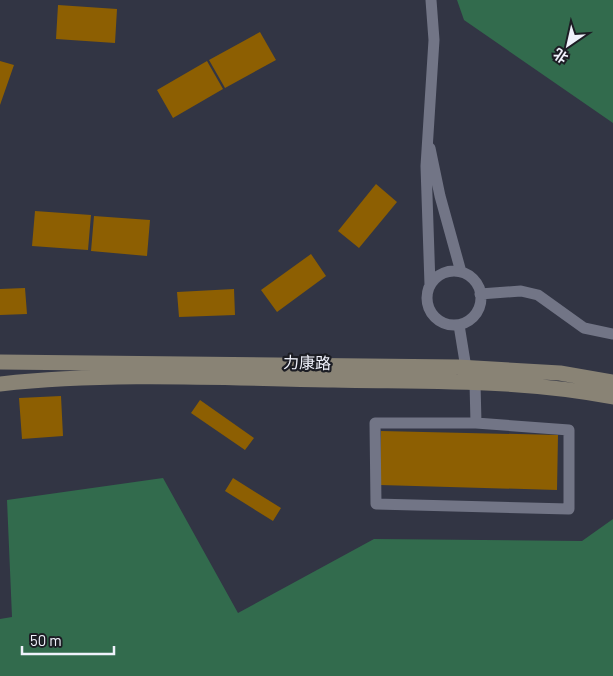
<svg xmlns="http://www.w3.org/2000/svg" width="613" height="676" viewBox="0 0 613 676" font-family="Barlow,'Noto Sans SC',sans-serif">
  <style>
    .green { fill: #326b4d }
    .building { fill: #8d5f02 }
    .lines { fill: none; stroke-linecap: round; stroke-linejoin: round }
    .street { stroke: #727586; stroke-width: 11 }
    .secondary { stroke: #898375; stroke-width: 15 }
    .labels { text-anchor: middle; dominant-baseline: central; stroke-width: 4.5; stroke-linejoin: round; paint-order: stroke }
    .street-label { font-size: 16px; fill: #f0f2fc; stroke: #1c1d24 }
  </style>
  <rect width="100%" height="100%" fill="#323544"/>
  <path class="green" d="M457 0H613V123L464 20Z
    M163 478 238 613 374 539 582 541 613 519V676H0V619L12 617 7 500Z"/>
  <path class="building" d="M58 5 117 9 115 43 56 39Z
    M260 32 276 60 225 88 209 60Z
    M0 61 14 65 0 105Z
    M207 61 223 89 173 118 157 90Z
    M376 184 397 202 359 248 338 231Z
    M35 211 91 215 88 250 32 246Z
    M94 216 150 220 147 256 91 251Z
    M311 254 326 276 277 312 261 290Z
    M25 288 27 314 0 315V289Z
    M234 289 235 315 179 317 177 292Z
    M61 396 63 436 22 439 19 398Z
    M200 400 254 438 245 450 191 413Z
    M381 431 558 435 557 490 380 485Z
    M233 478 281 508 273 521 225 491Z"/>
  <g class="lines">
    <path class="street" d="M430 148 440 196 461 272
      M427 298a27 27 0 1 1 54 0a27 27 0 1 1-54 0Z
      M430 285 426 166 434 40 431 0
      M480 294 521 291 538 295 584 328 613 334
      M459 325 466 368
      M475 383 476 423
      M375 423H476L569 430V509L376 504Z"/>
    <path class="secondary" d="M0 362 458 367 560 373 613 382
      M0 384C110 372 223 378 333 380 427 382 521 379 613 397"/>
  </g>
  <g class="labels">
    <g class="street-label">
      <text transform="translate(307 362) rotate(1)">力康路</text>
    </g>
  </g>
  <g transform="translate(568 45) rotate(214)" stroke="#1c1d24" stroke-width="4" paint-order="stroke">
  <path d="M0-4L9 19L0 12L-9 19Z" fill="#f0f2fc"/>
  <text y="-8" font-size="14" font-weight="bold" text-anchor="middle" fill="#f0f2fc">北</text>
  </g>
  <path d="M22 646v8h92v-8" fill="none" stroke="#f0f2fc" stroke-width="2.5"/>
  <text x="30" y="646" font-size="15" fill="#f0f2fc" stroke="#1c1d24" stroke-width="4" paint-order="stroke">50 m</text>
</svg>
